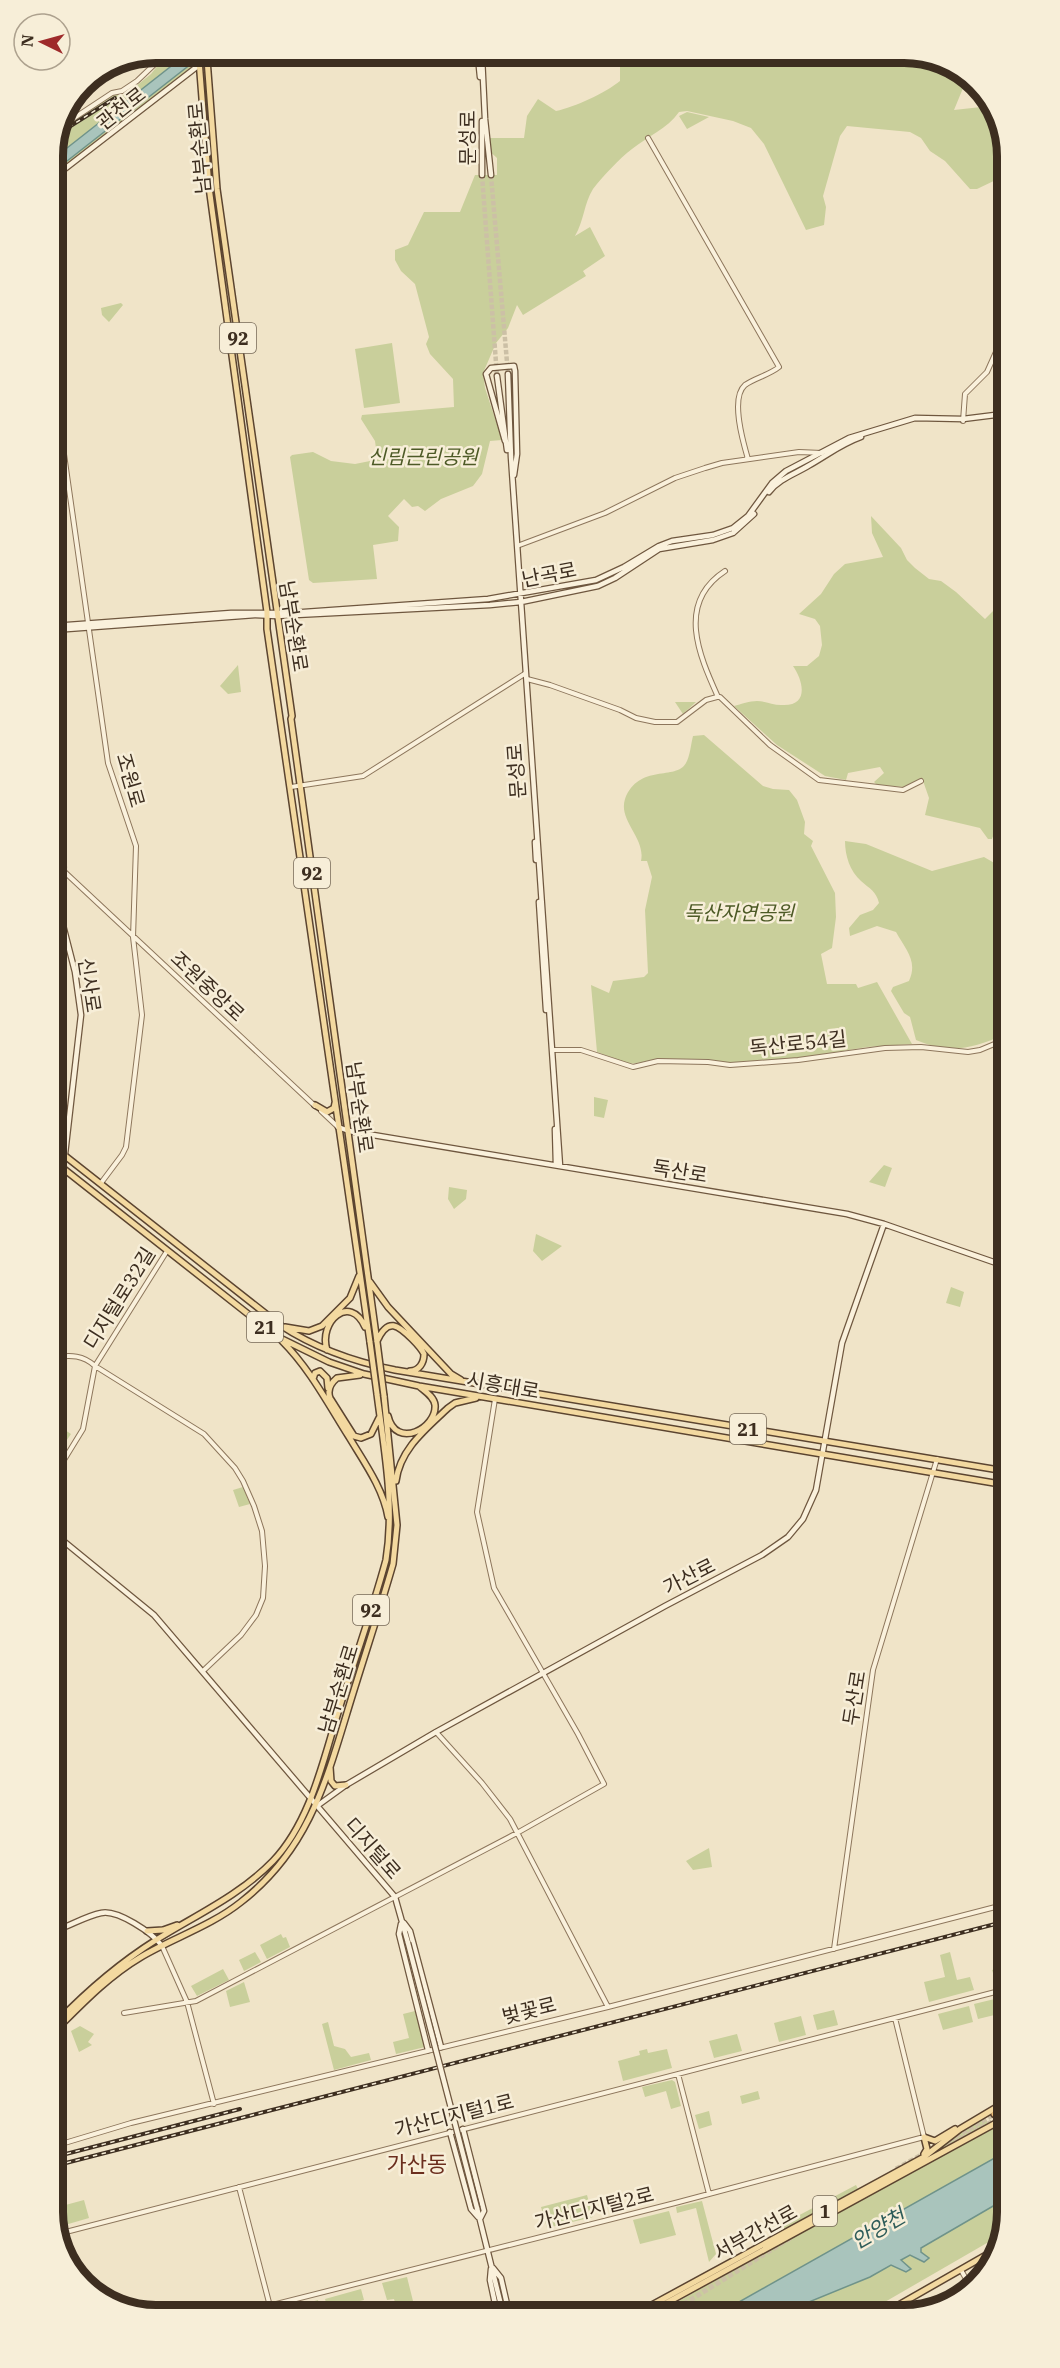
<svg xmlns="http://www.w3.org/2000/svg" width="1060" height="2368" viewBox="0 0 1060 2368" font-family="'IBM Plex Serif','Noto Sans KR',serif">
  <style>
    .green { fill: #c9cf9b }
    .water { fill: #a9c4bc; stroke: #6f938a; stroke-width: 1.5 }
    .lines { fill: none; stroke-linecap: round; stroke-linejoin: round }
    .secondary-tunnel { stroke: #ccc0a6; stroke-width: 4.5; stroke-dasharray: 4.5 2; stroke-linecap: butt }
    .trunk-tunnel { stroke: #ccc0a6; stroke-width: 5; stroke-dasharray: 5 2.5; stroke-linecap: butt }
    .tertiary-casing { stroke: #8d765c; stroke-width: 6 }
    .secondary-casing { stroke: #6f573f; stroke-width: 7 }
    .primary-casing { stroke: #5b4430; stroke-width: 8 }
    .trunk-casing { stroke: #5b4430; stroke-width: 8 }
    .tertiary { stroke: #faf1dc; stroke-width: 4 }
    .secondary { stroke: #faf1dc; stroke-width: 4.5 }
    .primary { stroke: #f3d9a0; stroke-width: 5 }
    .trunk { stroke: #eabe7c; stroke-width: 5 }
    .rail-casing { stroke: #3d2e20; stroke-width: 4 }
    .rail { stroke: #f7eed8; stroke-width: 1.5; stroke-dasharray: 4.5; stroke-linecap: butt }
    .secondary-bridge-casing { stroke: #6f573f; stroke-width: 7; stroke-linecap: butt }
    .primary-bridge-casing { stroke: #5b4430; stroke-width: 8; stroke-linecap: butt }
    .secondary-bridge { stroke: #faf1dc; stroke-width: 4.5 }
    .primary-bridge { stroke: #f3d9a0; stroke-width: 5 }
    .labels { text-anchor: middle; dominant-baseline: central; stroke-width: 5; stroke-linejoin: round; paint-order: stroke }
    .shield { fill: #f7eed8; stroke: #756857; stroke-width: 1.5 }
    .shield-label { font-size: 18px; font-weight: bold; fill: #3d2e20 }
    .street-label { font-size: 20px; fill: #3d2e20; stroke: #f7eed8 }
    .park-label { font-size: 20px; font-style: italic; fill: #4d5a26; stroke: #f7eed8 }
    .water-label { font-size: 21px; font-style: italic; fill: #2f5d5a; stroke: #f7eed8 }
    .quarter-label { font-size: 22px; fill: #6b2e1e; stroke: #f7eed8 }
    .rim { fill: none; stroke: #3d2e20; stroke-width: 8 }
  </style>
  <rect width="100%" height="100%" fill="#f0e4c8"/>
  <path class="green" d="M911 53 967 74 968 76 954 110 990 106 1002 123V177L977 189H970L945 161 930 151 921 138 910 132 847 126 840 136 823 196 826 207 824 225 806 230 764 144 751 128 733 121 687 111 679 112C667 129 648 136 632 149 620 158 602 177 593 189 584 203 584 221 575 236L590 227 605 256 583 271 586 276 523 315 517 305 508 328 496 343 483 373 485 388 502 440 490 441 482 474 473 486 441 499 425 511 418 506 412 507 404 499 388 516 399 527 398 541 373 545 377 579 313 583 309 580 290 457 292 455 313 452 331 461 355 464 370 461 377 456 375 441 361 419 362 415 454 407 453 379 430 354 426 344 429 337 415 284 401 271 395 260V250L408 245 424 212H460L475 175H497V158L485 147 484 141 487 138H524L527 116 538 99 556 111C575 107 605 93 620 81V61L622 55Z
    M205 59 53 176V150L63 128 113 95H125L151 74 162 60Z
    M687 112 709 117 687 129 679 116Z
    M121 303 123 305 109 322 102 315 101 308Z
    M392 343 400 403 364 408 355 349Z
    M871 516 901 548 907 560 915 568 929 579 941 581 956 592 985 619 996 608 1003 613 1004 829 996 828 992 839H988L980 828 925 815 929 798 922 778 904 787 877 785 874 782 884 773 880 767 848 773 846 780 825 776 777 745 734 706C741 704 750 701 757 701 765 701 773 705 781 705 809 707 804 682 793 666H807L819 656 822 645 820 626 815 619 799 614 821 594 834 574 845 564 883 557 872 533Z
    M238 665 241 692 228 694 220 686Z
    M675 702H696L683 714Z
    M704 735 763 786 773 789 789 790 797 800 805 822 804 834 813 841 811 846 835 893 836 917 832 948 821 954 827 984H856L858 988 877 982 912 1044 867 1047 801 1058 732 1063 705 1060H657L629 1064 597 1052 591 985 609 993 613 981 644 977 648 973 645 910 652 877 647 861H641C646 838 618 821 625 799 639 763 676 781 686 763 690 756 691 744 693 736Z
    M845 841 866 844 932 871 984 857 996 864 1004 861V1035C972 1048 951 1055 916 1040L910 1017 904 1013 891 991 893 987 909 981C918 961 906 950 896 932L877 926 850 936 849 928 860 915 873 910 879 903C876 891 870 889 861 881 850 871 845 856 845 841Z
    M594 1097 608 1100 604 1118 594 1116Z
    M884 1165 892 1168 885 1187 869 1182Z
    M449 1187 467 1190 466 1199 454 1209 448 1199Z
    M536 1234 562 1246 542 1261 533 1251Z
    M951 1287 964 1292 960 1307 946 1303Z
    M56 1424 71 1434 56 1456Z
    M243 1487 250 1504 239 1507 233 1490Z
    M709 1848 712 1867 693 1870 686 1861Z
    M281 1934 283 1938 286 1937 290 1947 267 1959 260 1945Z
    M255 1952 261 1962 244 1971 239 1960Z
    M950 1952 957 1980 970 1977 974 1990 929 2002 924 1982 945 1977 940 1955Z
    M1007 1958V1982L997 1985 992 1970 1004 1966 1002 1959Z
    M223 1969 229 1980 197 1996 191 1986Z
    M244 1982 250 2002 230 2007 226 1991Z
    M1007 1996V2012L978 2019 974 2004Z
    M969 2006 973 2022 943 2030 938 2014Z
    M834 2010 838 2025 817 2030 813 2015Z
    M415 2011 425 2047 396 2054 393 2042 409 2038 403 2014Z
    M801 2016 806 2035 779 2042 774 2023Z
    M328 2022 334 2046 345 2049 351 2057 369 2053 371 2060 334 2070 322 2024Z
    M80 2026 94 2034 88 2042 92 2045 79 2052 71 2031Z
    M737 2034 742 2051 714 2058 709 2041Z
    M647 2049 648 2053 667 2049 672 2068 623 2081 618 2061 640 2055 639 2051Z
    M672 2080 675 2082 681 2106 671 2109 666 2091 645 2097 642 2087Z
    M758 2091 760 2099 742 2104 740 2096Z
    M709 2111 712 2125 699 2129 695 2115Z
    M984 2116 989 2125 935 2151 954 2136Z
    M1007 2121V2212L999 2236 871 2310 659 2312 960 2145Z
    M856 2185 858 2189 785 2229 777 2227Z
    M587 2195 593 2217 547 2228 541 2207Z
    M84 2200 89 2218 58 2227V2207Z
    M702 2201 716 2254 709 2262 696 2208 677 2213 676 2207Z
    M669 2211 676 2235 640 2244 633 2220Z
    M407 2277 415 2309 398 2313 394 2299 387 2300 382 2283Z
    M361 2289 364 2300 343 2305 345 2314H329L325 2299Z
    M318 2300 321 2312 276 2314 278 2311Z"/>
  <path class="water" d="M179 60H196L53 172V159Z
    M1007 2151V2198L921 2248V2252L929 2258 924 2262 910 2255 901 2260 911 2269 906 2272 891 2265 870 2277 787 2311H723Z"/>
  <g class="lines">
    <path class="secondary-tunnel" d="M482 175 497 376
      M491 175 508 374"/>
    <path class="trunk-tunnel" d="M949 2140 994 2114
      M948 2146 997 2119
      M896 2169 927 2152
      M671 2312 792 2237"/>
    <g class="tertiary-casing">
      <path id="tertiary" d="M65 124 112 93 122 91 137 81 159 60
        M648 138 779 367C769 375 755 378 745 385 730 398 743 442 748 459
        M53 377 108 763 136 846 133 937 142 1015 126 1147 122 1155 101 1183
        M963 421 965 394 987 372 1000 343V303L1002 295
        M517 546 605 513 675 478 705 468 722 463 799 452 822 453
        M725 571C676 603 699 655 718 697H720L770 745 819 780 903 790 921 781
        M527 679 550 685 620 710 636 718 655 722H677L706 700 717 697
        M291 787 363 776 526 673
        M55 854 64 867
        M55 863 315 1106
        M552 1050H581L633 1067 658 1061 708 1062 730 1065 798 1060 885 1048 921 1047 968 1052 980 1050 1004 1040
        M321 1111 338 1127
        M56 1357C71 1355 83 1355 95 1366L204 1434 235 1468 243 1481 254 1506 262 1531 265 1566 263 1598 256 1615 241 1635 203 1671
        M56 1473 83 1429 95 1366 167 1251
        M436 1732 482 1783 510 1819 608 2007
        M162 1946 187 2002 214 2104
        M834 1949 873 1670 937 1459
        M124 2013 196 2001 517 1833 604 1784 578 1734 494 1588 477 1512 495 1399
        M678 2074 709 2194
        M58 2145 131 2123 608 2007 1007 1904
        M239 2187 272 2314
        M58 2234 1007 1989
        M961 2270 970 2286
        M233 2315 675 2203 924 2137 895 2018"/>
    </g>
    <g class="secondary-casing">
      <path id="secondary" d="M478 57 480 77
        M482 57 485 119 491 175
        M482 175V121
        M53 178 207 59
        M508 374 511 457 560 1166
        M497 376 507 450
        M505 441 486 374 491 368 514 366 515 371 517 454 514 475
        M769 492C779 479 795 474 808 466 826 456 841 444 861 437
        M276 616 490 605 521 602 598 586 615 578 659 549 713 540 733 533 754 514
        M54 626 231 613H290L488 599 596 580 624 567 659 546 672 541 713 535 733 528 748 516 772 483 786 471 849 438 915 418 963 419 1003 414
        M54 630 255 615 277 616
        M535 842 536 860
        M55 894 75 972 81 1015 65 1154 59 1165
        M539 902 546 1010
        M338 1127 349 1131 847 1214 884 1224 1005 1266
        M555 1129 556 1165
        M56 1535 154 1615 395 1897 408 1943
        M317 1806 346 1785 436 1732 665 1606 762 1555 788 1537 803 1519 816 1490 842 1343 884 1224
        M404 1923 410 1931 441 2047
        M401 1924 399 1934 428 2050
        M57 1930C72 1925 86 1916 101 1913 117 1909 153 1933 162 1946
        M463 2129 484 2211 480 2219
        M450 2132 471 2209 478 2217
        M477 2208 503 2313
        M493 2268 501 2278 509 2313
        M491 2269 490 2280 497 2313"/>
    </g>
    <g class="primary-casing">
      <path id="primary" d="M207 59 217 189 292 716 291 719 377 1342
        M199 60 209 187 267 612V629L370 1342
        M55 975 59 1014 55 1061
        M315 1105 327 1112 334 1108 335 1103
        M55 1148 280 1325C315 1348 355 1362 395 1370L1005 1471
        M55 1162 276 1336 329 1362 364 1374 419 1386 1006 1485
        M370 1282 388 1307 451 1374 461 1380
        M285 1327 309 1331 322 1326 350 1298 359 1276
        M282 1341C310 1369 328 1404 349 1437 364 1462 383 1488 388 1517
        M377 1341C388 1317 398 1325 412 1339 417 1344 421 1348 424 1354 424 1363 419 1371 410 1371
        M327 1350C318 1322 350 1293 365 1327
        M360 1375 337 1378C331 1383 327 1390 330 1398L354 1436 361 1438 371 1434 379 1418
        M313 1379 315 1373 320 1371 327 1378 328 1388
        M388 1416C396 1450 437 1428 435 1405 434 1397 426 1392 420 1387
        M396 1481C400 1449 426 1429 448 1408L455 1403 476 1398
        M330 1767 331 1781 335 1786 346 1785
        M147 1931 163 1930 177 1925
        M58 2021C89 1989 118 1964 156 1940 196 1915 239 1896 273 1861 312 1820 324 1756 341 1703 356 1656 373 1608 386 1560 395 1504 384 1449 377 1394
        M58 2028C84 2002 109 1976 141 1957 173 1938 211 1926 241 1902 313 1846 328 1773 354 1690 367 1648 381 1606 393 1564L397 1525 384 1396
        M924 2137 935 2141 955 2129
        M924 2154 927 2149 924 2137
        M890 2310 995 2250
        M639 2312 924 2157 960 2129 1007 2101
        M650 2312 1007 2117"/>
    </g>
    <g class="trunk-casing">
      <path id="trunk" d="M994 2114 1007 2107
        M997 2119 1007 2113"/>
    </g>
    <use href="#tertiary" class="tertiary"/>
    <use href="#secondary" class="secondary"/>
    <use href="#primary" class="primary"/>
    <use href="#trunk" class="trunk"/>
    <g class="rail-casing">
      <path id="rail" d="M61 132 115 98
        M58 2156 240 2109
        M58 2165 1007 1921"/>
    </g>
    <use href="#rail" class="rail"/>
    <g class="secondary-bridge-casing">
      <path id="secondary-bridge" d="M408 1943 477 2208"/>
    </g>
    <g class="primary-bridge-casing">
      <path id="primary-bridge" d="M370 1342 377 1394
        M377 1342 384 1396"/>
    </g>
    <use href="#secondary-bridge" class="secondary-bridge"/>
    <use href="#primary-bridge" class="primary-bridge"/>
  </g>
  <g class="labels">
    <g class="shield">
      <rect x="220" y="323" width="36" height="30" rx="4.5"/>
      <rect x="294" y="858" width="36" height="30" rx="4.5"/>
      <rect x="247" y="1312" width="36" height="30" rx="4.5"/>
      <rect x="730" y="1414" width="36" height="30" rx="4.5"/>
      <rect x="353" y="1595" width="36" height="30" rx="4.5"/>
      <rect x="813" y="2196" width="24" height="30" rx="4.5"/>
    </g>
    <g class="shield-label">
      <text x="238" y="338">92</text>
      <text x="312" y="873">92</text>
      <text x="265" y="1327">21</text>
      <text x="748" y="1429">21</text>
      <text x="371" y="1610">92</text>
      <text x="825" y="2211">1</text>
    </g>
    <g class="street-label">
      <text transform="translate(121 108) rotate(-38)">관천로</text>
      <text transform="translate(467 138) rotate(-90)">문성로</text>
      <text transform="translate(199 148) rotate(-95)">남부순환로</text>
      <text transform="translate(549 574) rotate(-11)">난곡로</text>
      <text transform="translate(294 626) rotate(81)">남부순환로</text>
      <text transform="translate(516 771) rotate(-94)">문성로</text>
      <text transform="translate(131 780) rotate(74)">조원로</text>
      <text transform="translate(90 985) rotate(81)">신사로</text>
      <text transform="translate(208 986) rotate(43)">조원중앙로</text>
      <text transform="translate(798 1043) rotate(-6)">독산로54길</text>
      <text transform="translate(360 1107) rotate(82)">남부순환로</text>
      <text transform="translate(680 1171) rotate(9)">독산로</text>
      <text transform="translate(119 1298) rotate(-58)">디지털로32길</text>
      <text transform="translate(503 1385) rotate(10)">시흥대로</text>
      <text transform="translate(689 1576) rotate(-27)">가산로</text>
      <text transform="translate(338 1689) rotate(-73)">남부순환로</text>
      <text transform="translate(854 1698) rotate(-81)">두산로</text>
      <text transform="translate(373 1848) rotate(49)">디지털로</text>
      <text transform="translate(529 2010) rotate(-14)">벚꽃로</text>
      <text transform="translate(454 2115) rotate(-14)">가산디지털1로</text>
      <text transform="translate(594 2208) rotate(-14)">가산디지털2로</text>
      <text transform="translate(755 2232) rotate(-29)">서부간선로</text>
    </g>
    <g class="park-label">
      <text x="423" y="456">신림근린공원</text>
      <text x="739" y="912">독산자연공원</text>
    </g>
    <g class="water-label">
      <text transform="translate(878 2228) rotate(-30)">안양천</text>
    </g>
    <g class="quarter-label">
      <text x="417" y="2163">가산동</text>
    </g>
  </g>
  <path d="M0 0H1060V2368H0ZM156 63H904A93 93 0 0 1 997 156V2212A93 93 0 0 1 904 2305H156A93 93 0 0 1 63 2212V156A93 93 0 0 1 156 63Z" fill="#f7eed8" fill-rule="evenodd"/>
  <path class="rim" d="M156 63H904A93 93 0 0 1 997 156V2212A93 93 0 0 1 904 2305H156A93 93 0 0 1 63 2212V156A93 93 0 0 1 156 63Z"/>
  <g transform="translate(42 42) rotate(275)"><circle r="28" fill="#f7eed8" stroke="#ada18e" stroke-width="1.5"/>
  <path d="M0-4.5L10 22L0 15L-10 22Z" fill="#9e2a2b"/>
  <text y="-9" font-size="16" font-weight="bold" text-anchor="middle" fill="#3d2e20">N</text>
  </g>
</svg>
